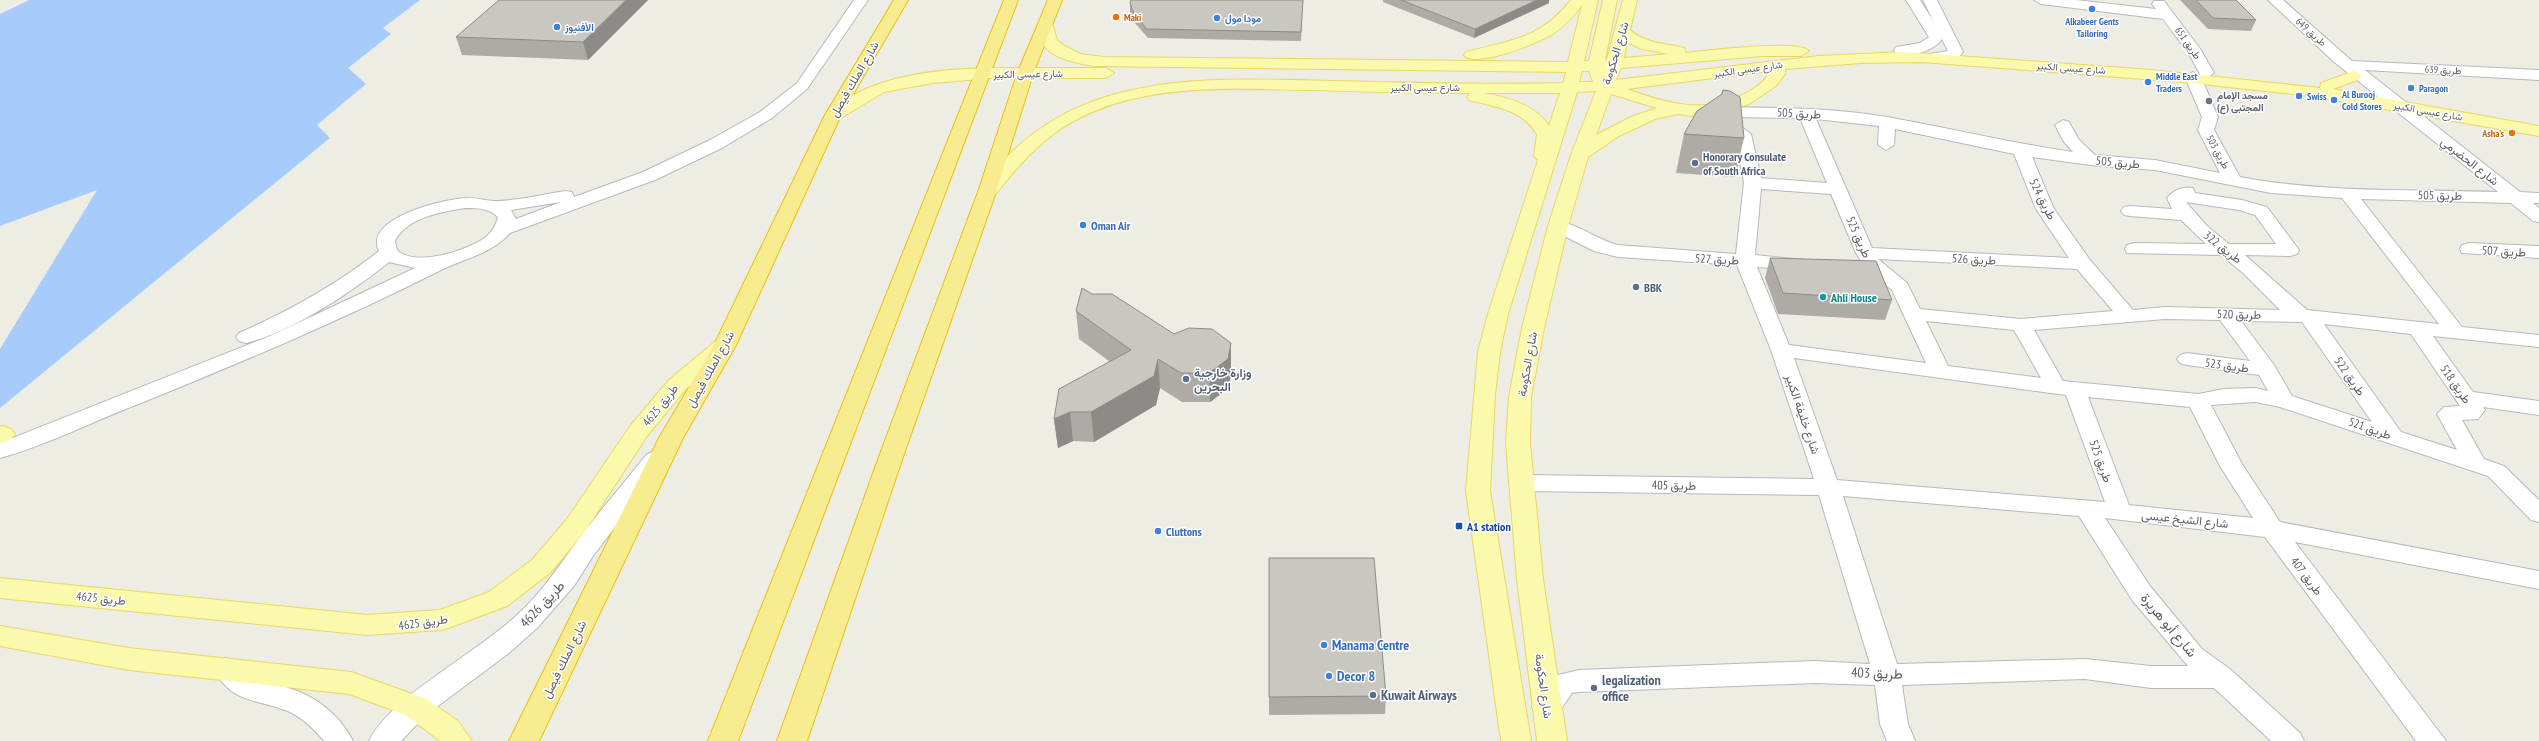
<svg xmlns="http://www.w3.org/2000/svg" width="2539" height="741" viewBox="0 0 2539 741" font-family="'PT Sans Narrow',Vazirmatn,sans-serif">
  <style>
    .water { fill: #a7cbfb }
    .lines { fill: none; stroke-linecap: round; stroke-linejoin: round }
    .minor-casing { stroke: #b6b8be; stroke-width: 2 }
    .major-casing { stroke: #ebd760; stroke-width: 2 }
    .highway-casing { stroke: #e8c10a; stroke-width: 2 }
    .minor { fill: #fff; fill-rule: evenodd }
    .major { fill: #fbf9ac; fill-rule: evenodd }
    .highway { fill: #f8ec91; fill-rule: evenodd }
    .wall { fill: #aeaba6 }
    .shaded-wall { fill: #8d8b87 }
    .building { fill: #cac7c1; stroke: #8d8b87 }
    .shop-dot { fill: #3f7fe0; stroke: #fff; stroke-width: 1.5 }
    .food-dot { fill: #e8710a; stroke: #fff; stroke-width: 1.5 }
    .worship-dot { fill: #6b7280; stroke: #fff; stroke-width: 1.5 }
    .service-dot { fill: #5c6f8a; stroke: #fff; stroke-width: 1.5 }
    .culture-dot { fill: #0f9aa8; stroke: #fff; stroke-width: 1.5 }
    .transit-dot { fill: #1a4fb4; stroke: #fff; stroke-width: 1.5 }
    .labels { text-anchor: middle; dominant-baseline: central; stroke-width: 3; stroke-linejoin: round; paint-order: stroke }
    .far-food-label { font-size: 10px; font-weight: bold; fill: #c56008; stroke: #fff; text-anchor: start }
    .far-shop-label { font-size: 10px; font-weight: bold; fill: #366cbe; stroke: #fff; text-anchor: start }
    .far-street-label { font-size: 10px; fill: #5c5e64; stroke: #fff }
    .far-worship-label { font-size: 10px; font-weight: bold; fill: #5b616d; stroke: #fff; text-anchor: start }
    .street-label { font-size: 12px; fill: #5c5e64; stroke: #fff }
    .service-label { font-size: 12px; font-weight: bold; fill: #4e5e75; stroke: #fff; text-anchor: start }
    .shop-label { font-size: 12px; font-weight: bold; fill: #366cbe; stroke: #fff; text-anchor: start }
    .culture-label { font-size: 12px; font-weight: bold; fill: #0d838f; stroke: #fff; text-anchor: start }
    .transit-label { font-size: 12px; font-weight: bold; fill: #164399; stroke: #fff; text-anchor: start }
    .near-street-label { font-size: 14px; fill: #5c5e64; stroke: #fff }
    .near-shop-label { font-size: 14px; font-weight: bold; fill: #366cbe; stroke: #fff; text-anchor: start }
    .near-service-label { font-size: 14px; font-weight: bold; fill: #4e5e75; stroke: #fff; text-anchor: start }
  </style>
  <rect width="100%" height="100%" fill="#eeede4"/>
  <path class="water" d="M29 0H420L383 28 391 34 348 68 366 84 317 125 330 138 0 408V349L97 190 0 226V14Z"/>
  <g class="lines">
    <g class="minor-casing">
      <path id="minor" d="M854 0H868L807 89 772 118 722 148 655 180 510 233C490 255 465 258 439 271 342 320 242 362 141 403 96 420 45 446 0 458V443L270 336 415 268 389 262C352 292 292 332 246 343L239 341 236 337 239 333C289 311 336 285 379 251 363 218 444 199 466 198 477 197 488 202 499 201 521 200 544 194 566 191L572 192 574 197 643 172 710 140 760 112 797 83ZM561 202 516 219 511 210ZM465 208C478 208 488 208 498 217 496 225 493 230 487 236 470 250 415 268 397 250L395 241C407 217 442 212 465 208Z
        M1906 0H1920L1934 22 1923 0H1937L1963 52C1956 63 1936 64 1924 61L1922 58 1924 55 1948 51 1942 39C1933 52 1911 57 1896 53L1894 50 1896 47 1920 43 1929 37Z
        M2034 0H2076L2156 9 2152 4 2154 1H2164L2201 50 2214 73 2206 78 2201 76 2189 54 2163 19 2041 4Z
        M2268 0H2283L2352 61 2539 70V80L2365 70 2520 192 2539 193V203H2533L2539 208V222L2533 221 2511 203 2361 199 2462 327 2539 335V347L2433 336 2473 392 2539 401V415L2483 407 2485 410 2478 419 2462 420 2484 459 2504 466 2539 500V522L2531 520 2488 476 2280 407 2255 402 2211 405 2242 464 2280 522 2539 571V589L2295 542 2446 741H2416L2265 537 2105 518 2150 586 2202 649 2230 669 2300 733 2304 741H2271L2214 688H2151L2085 679 1902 685 1908 724 1915 741H1887L1880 724 1875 685 1815 683 1579 692 1572 693C1561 708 1557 722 1536 715L1532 707 1554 676 1579 670 1815 661 1870 664 1819 495 1521 491 1513 489 1509 483 1513 477 1521 475 1814 479 1771 350 1737 265 1618 257 1594 251 1552 230 1549 226 1552 222C1569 218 1599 241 1618 245L1736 254 1744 183 1735 136 1714 120 1716 117 1708 115 1706 112 1714 107C1772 108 1830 107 1887 117 1950 128 2010 143 2073 152L2064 142 2055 125 2063 120 2069 122 2079 140 2095 155 2155 160 2220 173 2198 130 2202 117 2185 77 2193 72 2201 77 2218 117 2214 130 2240 177C2324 193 2413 189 2498 192L2333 61ZM1728 117 1800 118 1827 183 1761 178 1751 134ZM1816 119 1879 126 1878 145 1886 150 1894 145 1895 129 2014 154 2036 209 2069 258 1872 248ZM2032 157 2090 165 2155 170 2271 193 2342 198 2439 324 2307 310 2245 255 2290 256 2297 254 2299 250 2267 207 2242 200 2195 193 2193 188C2184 186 2173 190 2167 198L2172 209 2130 206 2124 207 2121 211 2124 215 2130 216 2181 220 2206 244 2134 243 2127 245 2125 249 2127 253 2221 255 2243 273 2280 310 2165 307 2133 310 2090 260 2054 209ZM1761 189 1831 194 1856 253 1867 271 1892 290 1926 363 1789 345 1757 267 1796 270 1803 268 1805 264 1803 260 1755 255ZM2186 202 2239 210 2255 215 2276 244H2229L2207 226ZM1878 259 2077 269 2113 311 2021 319 1920 309 1907 283ZM2165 319 2220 320 2250 361 2187 353 2180 355 2177 359 2180 363 2187 365 2259 375 2268 391 2255 388 2224 389 2198 394 2063 381 2034 330ZM1926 321 2014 330 2041 378 1948 366ZM2241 321 2302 322 2372 422 2292 396 2274 365ZM2324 324 2411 334 2460 406 2444 407 2437 414 2457 450 2401 432ZM1794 358 2066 395 2105 502 1837 480ZM2088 397 2190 407 2220 466 2253 518 2129 505ZM1843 496 2079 516 2132 600 2188 666H2151L2085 659 1897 664Z
        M2469 243 2539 246V258L2462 253 2460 249 2462 245Z
        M655 451 663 454 666 459 663 464 593 556 574 586 537 628 509 653 426 715 401 741H369C391 696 479 652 518 614 541 593 557 569 575 544 598 513 623 484 647 454Z
        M226 658C240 662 248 675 261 682 268 686 277 685 285 687 315 695 339 714 353 741H324C313 728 299 714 282 709 252 699 230 701 213 668L217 661Z"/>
    </g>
    <g class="major-casing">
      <path id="major" d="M1571 0H1598L1584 61H1589L1603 0H1617L1605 60 1607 59 1623 0H1637L1630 30C1646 44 1665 43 1684 48L1686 53C1704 51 1800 39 1809 51L1801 56H1762L1621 68 1616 80 1819 56 1903 52 2151 70 2320 88 2321 83 2354 71 2362 76 2360 79 2333 89 2539 126V136L2310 96 2183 82 1922 62 1861 63 1785 69V74L1776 86 1749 104 1710 116 1700 117 1678 114 1655 119 1619 136 1588 157 1568 226 1544 328 1531 397 1530 443 1543 579 1567 741H1537L1517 579 1506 443 1509 397 1522 328 1548 226 1571 155 1596 91 1577 92 1508 314 1500 352 1495 395 1490 491 1531 741H1501L1466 491 1478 352 1488 314 1538 160 1534 156 1537 134C1521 109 1496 107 1469 100L1467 97 1470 93C1418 93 1365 92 1313 90 1230 89 1135 81 1062 128 1035 146 1014 171 994 196H980L978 192C1064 67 1201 78 1335 81 1411 83 1487 85 1563 83L1566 72 1094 66C1078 63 1050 59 1042 42 1040 37 1040 29 1039 23L1041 20H1051L1057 40 1063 45 1080 54 1104 57 1568 62 1582 5C1573 17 1564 27 1551 35 1538 43 1474 69 1464 55L1466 52C1512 40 1540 39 1571 0ZM1627 42 1642 49 1669 54 1624 58ZM1582 71H1589L1593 82H1579ZM1769 71C1768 78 1759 85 1753 89 1711 116 1670 105 1627 89ZM1484 93H1560L1549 126C1535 104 1508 98 1484 93ZM1611 94 1657 108 1631 117 1596 135Z
        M1049 68H1106L1114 73 1106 78H991L933 83 884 92 839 119H827L825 115C829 109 836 106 841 102 901 64 981 68 1049 68Z
        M725 339 733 340 736 345 733 350 685 390 647 436 585 531 550 573 507 606 451 627 442 630 367 635 0 598V578L367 615 440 610 489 592 532 560 567 519 631 425 669 380 717 340Z
        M3 426 11 429 15 434 11 439 0 443V427Z
        M0 626 129 648 351 672 426 699 458 721 472 741H440L406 715 349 694 129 670 0 646Z"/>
    </g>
    <g class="highway-casing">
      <path id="highway" d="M894 0H908L841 115 736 345 683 438 539 741H509L659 438 714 345 825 115Z
        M1004 0H1018L738 741H708Z
        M1048 0H1062L1033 74 996 192 904 454 807 741H777L880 454 978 192 1017 74Z"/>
    </g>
    <use href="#minor" class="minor"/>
    <use href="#major" class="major"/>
    <use href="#highway" class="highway"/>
  </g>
  <path class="wall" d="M499 0H648L588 60 462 55 456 37Z
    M1131 0H1303L1301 41 1148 38 1135 23 1130 12V3Z
    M1383 0H1549V3L1474 38 1383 2Z
    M2180 0H2236L2256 20 2251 31 2208 29Z
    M1723 90 1744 138 1735 177 1676 173 1684 134 1721 95Z
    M1770 258 1892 300 1885 320 1778 314 1765 278Z
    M1076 311 1231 372 1229 388 1210 402H1182L1160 388 1156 405 1094 442 1073 441 1058 448 1054 419 1109 361 1079 339Z
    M1269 558 1386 696 1385 714 1269 715Z"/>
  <path class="shaded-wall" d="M626 0H648L588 60 583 42Z
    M1537 0H1549V3L1474 38 1475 29Z
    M1231 343V372L1229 388 1210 402 1209 373Z
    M1158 359 1160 388 1156 405 1094 442 1091 412Z
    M1070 412 1073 441 1058 448 1054 419Z"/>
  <path class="building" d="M499 0H626L583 42 456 37Z
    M1131 0H1303L1301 32 1147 29 1134 14 1130 3Z
    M1401 0H1537L1475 29Z
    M2196 0H2236L2256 20 2213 18Z
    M1723 90 1730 91 1740 97 1744 138 1684 134 1697 111 1722 94Z
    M1770 258 1876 261 1892 300 1783 293Z
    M1082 288 1092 294H1112L1174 334 1189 328 1212 329 1231 343 1228 359 1209 373H1181L1158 359 1154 376 1091 412H1070L1054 419 1059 389 1131 350 1076 311Z
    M1269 558H1374L1386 696 1269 697Z"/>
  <g class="shop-dot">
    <circle cx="2092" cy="9" r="4"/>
    <circle cx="1217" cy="18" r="4"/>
    <circle cx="557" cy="27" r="4"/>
    <circle cx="2148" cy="82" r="4"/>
    <circle cx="2411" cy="88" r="4"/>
    <circle cx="2299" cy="96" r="4"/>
    <circle cx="2334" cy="100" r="4"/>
    <circle cx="1083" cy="225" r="4"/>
    <circle cx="1158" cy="531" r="4"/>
    <circle cx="1324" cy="645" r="4"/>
    <circle cx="1329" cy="676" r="4"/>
  </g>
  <g class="food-dot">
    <circle cx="1116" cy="17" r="4"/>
    <circle cx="2512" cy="133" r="4"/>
  </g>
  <circle class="worship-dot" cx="2209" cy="101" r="4"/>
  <g class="service-dot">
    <circle cx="1695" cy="163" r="4"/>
    <circle cx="1636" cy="287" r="4"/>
    <circle cx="1186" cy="379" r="4"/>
    <circle cx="1594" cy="688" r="4"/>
    <circle cx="1373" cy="695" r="4"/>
  </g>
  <circle class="culture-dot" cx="1823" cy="297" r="4"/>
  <rect class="transit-dot" x="1455" y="522" width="8" height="8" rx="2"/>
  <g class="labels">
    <g class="far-food-label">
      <text x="1124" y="17">Maki</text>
      <text x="2504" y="133" text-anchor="end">Asha's</text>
    </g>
    <g class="far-shop-label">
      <text x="1225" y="18">مودا مول</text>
      <text x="2092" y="21" text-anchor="middle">Alkabeer Gents<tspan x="2092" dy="12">Tailoring</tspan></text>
      <text x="565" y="27">الأفنيوز</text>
      <text x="2156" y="76">Middle East<tspan x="2156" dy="12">Traders</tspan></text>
      <text x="2419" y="88">Paragon</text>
      <text x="2342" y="94">Al Burooj<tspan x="2342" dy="12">Cold Stores</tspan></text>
      <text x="2307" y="96">Swiss</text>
    </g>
    <g class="far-street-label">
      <text transform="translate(2311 32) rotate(42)">طريق 649</text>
      <text transform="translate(2188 43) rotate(55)">طريق 651</text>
      <text transform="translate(2071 68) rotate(4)">شارع عيسى الكبير</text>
      <text transform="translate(1748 69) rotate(-8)">شارع عيسى الكبير</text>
      <text transform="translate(2443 70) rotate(3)">طريق 639</text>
      <text transform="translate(1028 74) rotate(-1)">شارع عيسى الكبير</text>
      <text x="1425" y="87">شارع عيسى الكبير</text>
      <text transform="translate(2428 111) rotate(10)">شارع عيسى الكبير</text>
      <text transform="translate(2218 152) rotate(61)">طريق 503</text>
    </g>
    <g class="far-worship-label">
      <text x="2217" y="95">مسجد الإمام<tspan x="2217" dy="12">المجتبى (ع)</tspan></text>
    </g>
    <g class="street-label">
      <text transform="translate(1615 53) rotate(-73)">شارع الحكومة</text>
      <text transform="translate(854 79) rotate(-60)">شارع الملك فيصل</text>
      <text transform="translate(1799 113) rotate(3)">طريق 505</text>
      <text transform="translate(2470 161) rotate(38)">شارع الحضرمي</text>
      <text transform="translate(2118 162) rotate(5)">طريق 505</text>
      <text transform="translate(2440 195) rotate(1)">طريق 505</text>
      <text transform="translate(2043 199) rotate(63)">طريق 524</text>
      <text transform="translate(1859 237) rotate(66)">طريق 525</text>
      <text transform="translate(2223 247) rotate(38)">طريق 322</text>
      <text transform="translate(2504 251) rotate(3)">طريق 507</text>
      <text transform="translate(1717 259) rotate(3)">طريق 527</text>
      <text transform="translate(1974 259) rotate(3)">طريق 526</text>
      <text transform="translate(2239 314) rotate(1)">طريق 520</text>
      <text transform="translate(1527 364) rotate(-80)">شارع الحكومة</text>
      <text transform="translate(2227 365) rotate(8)">طريق 523</text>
      <text transform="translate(710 369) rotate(-61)">شارع الملك فيصل</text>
      <text transform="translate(2350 376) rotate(55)">طريق 522</text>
      <text transform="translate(2456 384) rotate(55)">طريق 518</text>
      <text transform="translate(660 405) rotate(-52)">طريق 4625</text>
      <text transform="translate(1803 414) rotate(71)">شارع خليفة الكبير</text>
      <text transform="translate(2370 428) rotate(19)">طريق 521</text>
      <text transform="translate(2101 461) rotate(70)">طريق 525</text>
      <text transform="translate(1674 485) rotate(1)">طريق 405</text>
      <text transform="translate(2185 519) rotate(6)">شارع الشيخ عيسى</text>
      <text transform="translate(2307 576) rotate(53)">طريق 407</text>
      <text transform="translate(101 598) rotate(6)">طريق 4625</text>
      <text transform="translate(423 622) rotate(-8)">طريق 4625</text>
      <text transform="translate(564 659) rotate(-64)">شارع الملك فيصل</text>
      <text transform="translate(1544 686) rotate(82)">شارع الحكومة</text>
    </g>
    <g class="service-label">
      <text x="1703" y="156">Honorary Consulate<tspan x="1703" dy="14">of South Africa</tspan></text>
      <text x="1644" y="287">BBK</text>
      <text x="1194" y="372">وزارة خارجية<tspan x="1194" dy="14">البحرين</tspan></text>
    </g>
    <g class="shop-label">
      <text x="1091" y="225">Oman Air</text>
      <text x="1166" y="531">Cluttons</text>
    </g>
    <g class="culture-label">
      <text x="1831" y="297">Ahli House</text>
    </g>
    <g class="transit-label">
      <text x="1467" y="526">A1 station</text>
    </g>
    <g class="near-street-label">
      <text transform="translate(542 604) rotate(-47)">طريق 4626</text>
      <text transform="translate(2169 625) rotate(50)">شارع أبو هريرة</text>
      <text transform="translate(1877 673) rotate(2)">طريق 403</text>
    </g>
    <g class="near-shop-label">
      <text x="1332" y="645">Manama Centre</text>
      <text x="1337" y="676">Decor 8</text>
    </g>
    <g class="near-service-label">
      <text x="1602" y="680">legalization<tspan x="1602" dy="16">office</tspan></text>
      <text x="1381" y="695">Kuwait Airways</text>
    </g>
  </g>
</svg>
